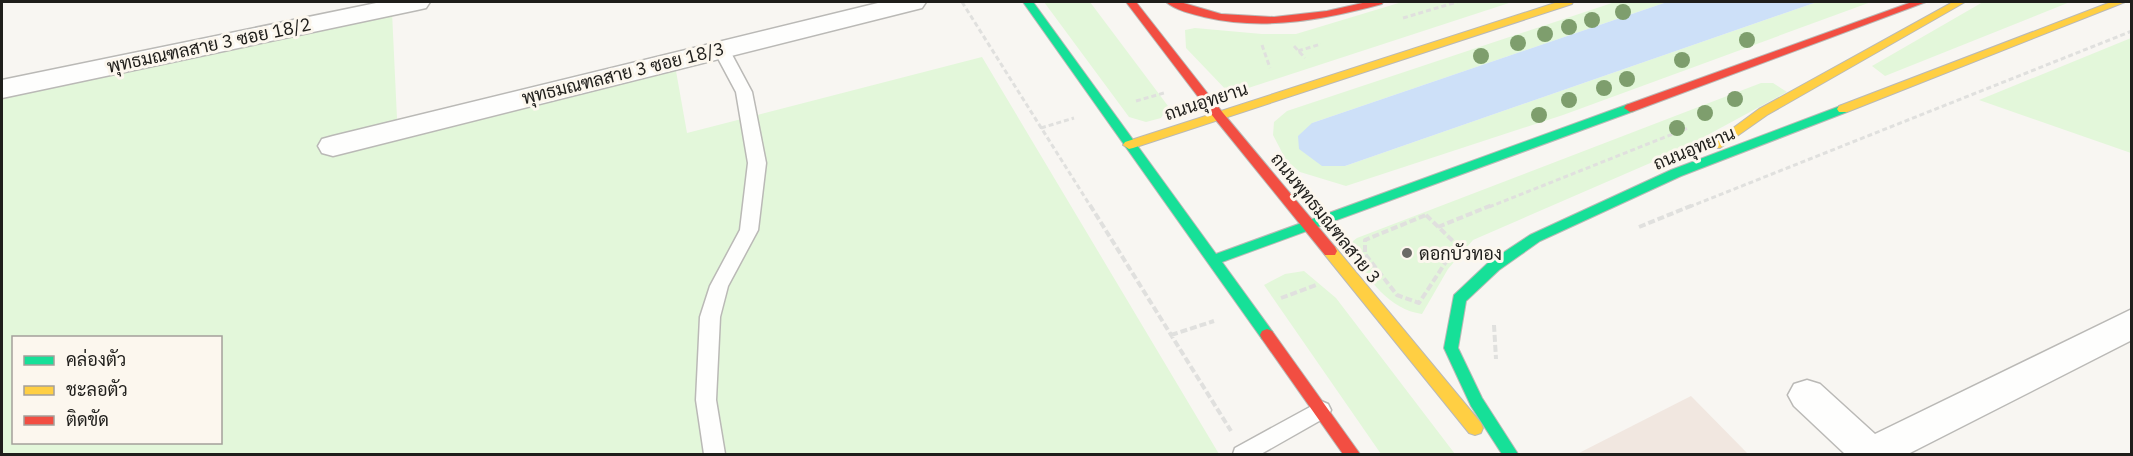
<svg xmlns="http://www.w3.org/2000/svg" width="2133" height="456" viewBox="0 0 2133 456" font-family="'IBM Plex Sans',Sarabun,sans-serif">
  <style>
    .commercial { fill: #f1e7e0 }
    .green { fill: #e3f7da; fill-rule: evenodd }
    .water { fill: #cde0f8 }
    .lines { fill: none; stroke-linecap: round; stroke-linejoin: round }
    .lane-casing { stroke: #bab9b6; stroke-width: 3 }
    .street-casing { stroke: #bab9b6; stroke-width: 3 }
    .fast-casing { stroke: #bab9b6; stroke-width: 2 }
    .slow-casing { stroke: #bab9b6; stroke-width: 2 }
    .jam-casing { stroke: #bab9b6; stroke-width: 2 }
    .path-far1 { stroke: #e0e0de; stroke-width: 3; stroke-dasharray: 5 3; stroke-linecap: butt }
    .path { stroke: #e0e0de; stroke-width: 4; stroke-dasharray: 7 3; stroke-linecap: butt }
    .lane { fill: #fefefd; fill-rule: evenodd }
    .street { fill: #fefefd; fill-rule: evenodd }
    .fast { fill: #16e098; fill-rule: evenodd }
    .slow { fill: #ffcf43; fill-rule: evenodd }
    .jam { fill: #f24e42; fill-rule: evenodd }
    .tree { fill: #7e9e6d }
    .poi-dot { fill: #6b6a66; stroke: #fcf7ee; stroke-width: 2 }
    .labels { text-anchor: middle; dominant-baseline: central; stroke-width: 6; stroke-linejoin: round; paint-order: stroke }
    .street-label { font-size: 18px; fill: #1f1e1b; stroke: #fcf7ee }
    .poi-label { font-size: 18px; fill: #1f1e1b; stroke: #fcf7ee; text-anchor: start }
  </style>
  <rect width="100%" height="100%" fill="#f8f6f2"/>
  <path class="commercial" d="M1691 396 1748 454H1577Z"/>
  <path class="green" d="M1044 2H1090L1168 106 1161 118 1146 122 1129 117Z
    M1402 2H1512L1230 94 1186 48 1185 30 1195 28 1262 34H1296Z
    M1615 2H1667L1312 123 1345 166 1817 2H1871L1563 115 1346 186 1300 172 1286 160 1273 135 1274 122 1287 111Z
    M1983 2H2070L1885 76 1872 66Z
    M392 12 398 140 676 71 687 133 982 57 1219 454H2V98ZM14 338H220V442H14Z
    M2131 38V153L1979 100Z
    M1761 83H1773L1787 92 1678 151 1473 240 1448 269 1422 314C1386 309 1366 274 1345 247L1357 238Z
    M1304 271 1336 298 1455 454H1381L1264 285 1285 274Z"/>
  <path class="water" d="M1667 2H1817L1345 166H1322L1299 149 1298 136 1312 123Z"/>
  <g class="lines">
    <g class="lane-casing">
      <path id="lane" d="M721 44 729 49 752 92 766 163 758 230 728 286 720 317 716 400 725 454H704L696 400 700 317 710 286 740 230 748 163 736 92 713 49Z
        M1321 401 1328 404 1331 410 1328 416 1261 454H1233L1235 448Z"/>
    </g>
    <g class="street-casing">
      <path id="street" d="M381 2H430L426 8 417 10 2 98V80Z
        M882 2H926L922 8 333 156 322 153 318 146 322 139 333 136Z
        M2132 309V340L1908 454H1845L1794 406 1788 395 1794 384 1807 380 1820 384 1875 434Z"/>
    </g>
    <g class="fast-casing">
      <path id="fast" d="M1023 2H1033L1216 254 1626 105 1630 104 1636 108 1634 111 1222 262 1272 331 1274 335 1272 339H1262Z
        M1843 105 1847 106 1849 109 1847 112 1681 176 1540 241 1499 270 1466 301 1458 348 1482 398 1518 454H1502L1471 406 1444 348 1454 295 1489 262 1530 235 1671 170Z"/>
    </g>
    <g class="slow-casing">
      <path id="slow" d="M1558 2H1573L1572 4 1133 148 1129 149 1123 145 1125 142Z
        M1953 2H1965L1767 115 1720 148H1712L1710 145 1759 109Z
        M2111 2H2125L1847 112H1839L1837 109 1839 106Z
        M1330 246 1335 247 1481 423 1483 428 1481 433 1475 435 1469 433 1325 255 1323 251 1325 247Z"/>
    </g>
    <g class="jam-casing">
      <path id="jam" d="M1126 2H1136L1223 113 1335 247 1337 251 1335 255H1325L1215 119Z
        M1166 2H1180L1221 14 1274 17 1327 11 1367 2H1383L1382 4C1323 20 1264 31 1204 17 1192 14 1175 10 1166 2Z
        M1912 2H1926L1634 111 1630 112 1624 108 1626 105Z
        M1267 329 1272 331 1360 454H1343L1262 339 1260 335 1262 331Z"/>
    </g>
    <path class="path-far1" d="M962 2 1091 207
      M1403 18 1457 2
      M1262 45 1270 68
      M1294 46 1305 58
      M1298 51 1321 44
      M1136 101 1164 93
      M1041 128 1074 118
      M1489 207 1688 128
      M1689 207 2132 31"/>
    <path class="path" d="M1090 205 1231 431
      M1426 215 1457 245 1419 303 1397 295 1365 254V240Z
      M1438 227 1492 205
      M1639 227 1693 205
      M1281 298 1316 285
      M1494 325 1496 359
      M1171 335 1214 321"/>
    <use href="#lane" class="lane"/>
    <use href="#street" class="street"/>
    <use href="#fast" class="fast"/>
    <use href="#slow" class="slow"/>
    <use href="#jam" class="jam"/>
  </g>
  <g class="tree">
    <circle cx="1623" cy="12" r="8"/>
    <circle cx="1592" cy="20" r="8"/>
    <circle cx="1569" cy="27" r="8"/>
    <circle cx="1545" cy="34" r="8"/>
    <circle cx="1747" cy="40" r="8"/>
    <circle cx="1518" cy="43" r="8"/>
    <circle cx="1481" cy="56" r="8"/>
    <circle cx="1682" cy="60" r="8"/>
    <circle cx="1627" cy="79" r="8"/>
    <circle cx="1604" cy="88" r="8"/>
    <circle cx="1735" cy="99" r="8"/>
    <circle cx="1569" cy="100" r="8"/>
    <circle cx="1705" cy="113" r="8"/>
    <circle cx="1539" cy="115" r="8"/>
    <circle cx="1677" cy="128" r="8"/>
  </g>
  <circle class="poi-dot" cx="1407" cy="253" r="6"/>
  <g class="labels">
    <g class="street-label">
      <text transform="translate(209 45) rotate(-12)">พุทธมณฑลสาย 3 ซอย 18/2</text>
      <text transform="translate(623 73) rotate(-14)">พุทธมณฑลสาย 3 ซอย 18/3</text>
      <text transform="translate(1206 101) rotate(-18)">ถนนอุทยาน</text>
      <text transform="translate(1694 148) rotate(-22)">ถนนอุทยาน</text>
      <text transform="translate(1326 218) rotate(51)">ถนนพุทธมณฑลสาย 3</text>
    </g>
    <g class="poi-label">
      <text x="1419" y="253">ดอกบัวทอง</text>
    </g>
  </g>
  <rect width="2133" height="456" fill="none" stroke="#1f1e1b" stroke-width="6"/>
  <rect x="12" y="336" width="210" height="108" fill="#fcf7ee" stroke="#a4a09a" stroke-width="1.5"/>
  <rect x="24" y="356" width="30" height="9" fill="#16e098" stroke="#a4a09a" stroke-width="1.5"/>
  <text x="66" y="366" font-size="18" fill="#1f1e1b">คล่องตัว</text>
  <rect x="24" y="386" width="30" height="9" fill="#ffcf43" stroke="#a4a09a" stroke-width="1.5"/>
  <text x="66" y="396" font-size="18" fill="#1f1e1b">ชะลอตัว</text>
  <rect x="24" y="416" width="30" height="9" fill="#f24e42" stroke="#a4a09a" stroke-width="1.5"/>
  <text x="66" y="426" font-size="18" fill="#1f1e1b">ติดขัด</text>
</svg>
